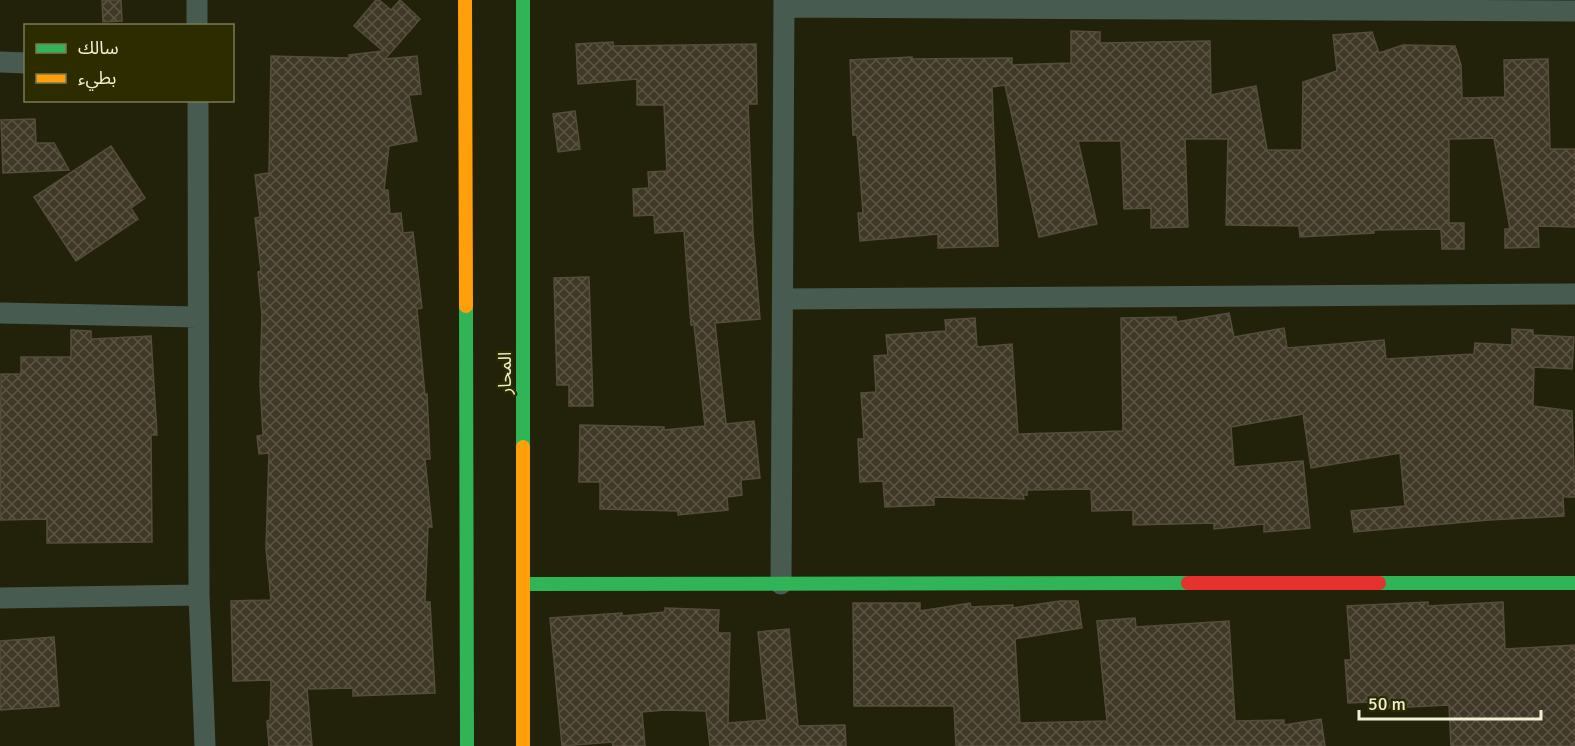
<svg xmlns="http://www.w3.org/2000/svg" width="1575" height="746" viewBox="0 0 1575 746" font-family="Signika,'Noto Sans Arabic',sans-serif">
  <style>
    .building { fill: url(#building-cross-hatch); stroke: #554c3b; stroke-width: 1.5 }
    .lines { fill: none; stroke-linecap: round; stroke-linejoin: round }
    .street { stroke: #485b51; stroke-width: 21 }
    .fast { stroke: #30b455; stroke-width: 14 }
    .slow { stroke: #ff9f0a; stroke-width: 14 }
    .jam { stroke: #e5322d; stroke-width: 14 }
    .labels { text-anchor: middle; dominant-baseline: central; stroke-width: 4.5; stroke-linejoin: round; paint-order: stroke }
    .street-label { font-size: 18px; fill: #eff0d3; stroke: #2c2c00 }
  </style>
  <defs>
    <pattern id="building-cross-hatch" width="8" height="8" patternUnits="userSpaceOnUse" patternTransform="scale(1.5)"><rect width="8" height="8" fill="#403826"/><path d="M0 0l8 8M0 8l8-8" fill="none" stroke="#5c5545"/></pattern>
  </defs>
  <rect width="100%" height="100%" fill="#22220a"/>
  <path class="building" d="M102 0H121L122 21 103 22Z
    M376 0H379L391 10 400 0 420 19 385 59 417 56 421 94 409 95 417 141 389 146 384 190H388L390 214 401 213 403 233 413 232 422 308 417 309 425 395 427 394 430 459H425L432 527H428L425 602H430L435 693 353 696V688L307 689 312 746H269L267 721 270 720 271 680 233 681 231 601 271 600 266 548 269 453 259 454 257 436 263 435 260 384 262 315 258 272 261 271 255 218 260 217 255 175 269 173 271 56 349 58V55L383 51 354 26Z
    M1071 31 1100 32V43L1210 41 1211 95 1256 86 1267 150H1302L1303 82 1337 71 1333 35 1372 32 1379 53 1403 45 1455 46 1461 65 1462 98 1505 97 1504 60 1548 59 1550 149H1575V227L1538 226 1539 247 1505 248V229H1510L1494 138 1449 139V223H1464V249H1442L1441 229 1374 230V233L1300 237 1299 226 1226 225 1228 139H1185L1188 227 1151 228V208L1124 209 1121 141H1078L1097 224 1039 237 1005 85 992 87 998 246 938 248V234L860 241 858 213H863L857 135H853L850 60 912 57V59L1012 58V65L1071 63Z
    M613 42V46L756 44 757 104H748L753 232 760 319 715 323 726 424 754 421 760 478 741 480 742 495 727 497 728 510 678 515V511L600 509V482H579L580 425 664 427V430L705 426 694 325H691L684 231 655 233 654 215 634 216 633 189 649 188 648 172 667 171 664 105H637V79L578 84 576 44Z
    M575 111 580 149 558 152 553 114Z
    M35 119 36 143H54L69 170 3 173 1 120Z
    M111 146 145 198 131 208 138 219 76 261 34 197Z
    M589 277 593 406H569V385H557L554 278Z
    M1229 313 1234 337 1284 328 1287 348 1384 340 1386 359 1474 354 1475 343 1512 345V329L1533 330V335L1574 337 1572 369 1534 367 1533 406 1572 411 1575 497H1563L1564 516 1489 520 1354 532 1351 511 1405 506 1400 453 1311 468 1303 414 1231 427 1234 467 1303 461 1310 528 1264 532V524L1214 529V523L1133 525V510L1092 511 1091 489 1027 490V495H1023L1024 499 934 497V505L885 507 883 481 860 482 858 439H864L861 393 876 392 874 356 888 355 886 335 946 331 945 320 975 318 977 347 1012 344 1018 434 1123 431 1121 318 1176 317V322Z
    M71 330 91 331V339L151 336 157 435H151L152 542 47 543V519L0 520 1 374H21V357H71Z
    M1060 601H1078L1082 628 1015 639 1020 723 1107 721 1097 621 1135 618 1136 627 1229 621 1235 721 1284 720V725L1321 719 1325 746H956L954 706H854L853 603H920V611L970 603 971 607 1013 605V608Z
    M1428 602V606L1503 602 1505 649 1575 645V746H1451L1449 705 1370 709V702L1348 703 1345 660H1351L1347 606Z
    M665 608 719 610 718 633H730L728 723 767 720 758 632 789 629 798 726 845 725 846 746H710L706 711 665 710 642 712 645 746H613L612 742 562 746 550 618 622 613V616L665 612Z
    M54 637 59 706 0 710V641Z"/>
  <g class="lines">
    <path class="street" d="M197 0V26
      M784 7 1575 11
      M0 62 26 63
      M783 299 1575 294
      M0 313 198 317
      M781 584 784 0
      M199 595 205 746
      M0 598 199 595 198 100"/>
    <path class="fast" d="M523 0V447
      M466 306 467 746
      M1379 583H1575
      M523 584 1188 583"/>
    <path class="slow" d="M465 0 466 306
      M523 447V746"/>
    <path class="jam" d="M1188 583H1379"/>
  </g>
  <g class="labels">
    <g class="street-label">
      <text transform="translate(505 373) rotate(-90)">المحار</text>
    </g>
  </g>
  <rect x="24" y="24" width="210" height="78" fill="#2c2c00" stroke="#7a7a54" stroke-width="1.5"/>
  <rect x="36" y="44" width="30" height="9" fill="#30b455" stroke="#7a7a54" stroke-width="1.5"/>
  <text x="78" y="54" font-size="18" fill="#eff0d3">سالك</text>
  <rect x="36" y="74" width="30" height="9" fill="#ff9f0a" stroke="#7a7a54" stroke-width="1.5"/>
  <text x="78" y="84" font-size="18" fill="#eff0d3">بطيء</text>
  <path d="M1359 710v9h182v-9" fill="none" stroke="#eff0d3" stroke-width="3"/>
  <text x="1368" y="710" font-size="18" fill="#eff0d3" stroke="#2c2c00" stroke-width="4.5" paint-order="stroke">50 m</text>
</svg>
